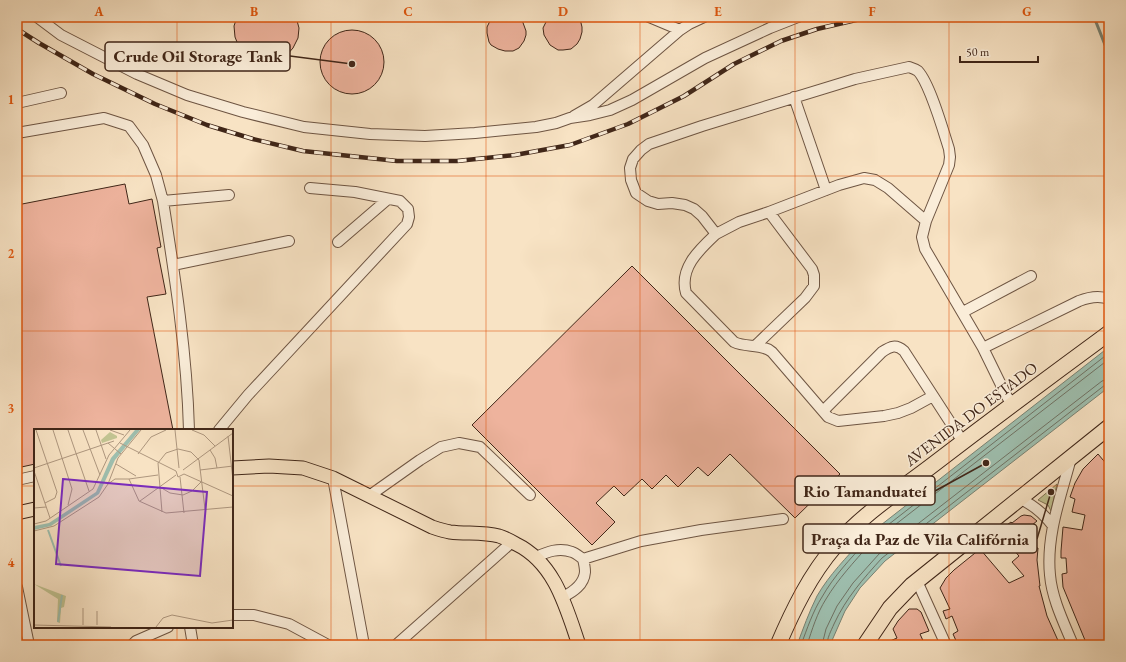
<svg xmlns="http://www.w3.org/2000/svg" width="1126" height="662" viewBox="0 0 1126 662" font-family="'EB Garamond',serif">
  <style>
    .green { fill: #c1c391; stroke: #807454 }
    .water { fill: #9ebfaf; stroke: #788273 }
    .lines { fill: none; stroke-linecap: round; stroke-linejoin: round }
    .shore { stroke: #6f7264; stroke-width: 1 }
    .stream { stroke: #788273; stroke-width: 3 }
    .building { fill: #eeb39d; stroke: #402618 }
    .minor-casing { stroke: #6e5543; stroke-width: 12 }
    .major-casing { stroke: #402618; stroke-width: 15 }
    .highway-casing { stroke: #402618; stroke-width: 17 }
    .minor { stroke: #faedd9; stroke-width: 10 }
    .major { stroke: #f8e3c4; stroke-width: 13 }
    .highway { stroke: #f8e3c4; stroke-width: 15 }
    .rail-casing { stroke: #402618; stroke-width: 4.5 }
    .rail { stroke: #faedd9; stroke-width: 3; stroke-dasharray: 9; stroke-linecap: butt }
    .grid { fill: none; stroke: #e0560d; stroke-width: 1; stroke-opacity: 0.55 }
    .labels { text-anchor: middle; dominant-baseline: central; stroke-width: 3; stroke-linejoin: round; paint-order: stroke }
    .street-label { font-size: 16px; fill: #402618; stroke: #faedd9 }
    .inset-river { fill: none; stroke: #9ebfaf; stroke-width: 2 }
    .inset-road { fill: none; stroke: #ae977f; stroke-width: 1 }
    .view { fill: #7b2cbf; fill-opacity: 0.15; stroke: #7b2cbf; stroke-width: 2 }
    .inset-edge { fill: none; stroke: #402618; stroke-width: 2 }
    .leader { fill: none; stroke: #402618; stroke-width: 1.5 }
    .callout-dot { fill: #402618; stroke: #faedd9; stroke-width: 1.5 }
    .callout { fill: #faedd9; stroke: #402618; stroke-width: 1.5 }
    .callout-label { font-size: 17px; text-anchor: middle; font-weight: bold; fill: #402618 }
    .neatline { fill: none; stroke: #e0560d; stroke-width: 1.5 }
    .grid-label { font-size: 13px; text-anchor: middle; font-weight: bold; fill: #e0560d }
  </style>
  <rect width="100%" height="100%" fill="#f8e3c4"/>
  <filter id="stains"><feTurbulence type="fractalNoise" baseFrequency=".005" numOctaves="4"/><feColorMatrix values="0 0 0 0 .2 0 0 0 0 .09 0 0 0 0 .02 0 0 0 .5 -.17"/></filter>
  <radialGradient id="worn" r=".72"><stop offset=".6" stop-color="#630" stop-opacity="0"/><stop offset="1" stop-color="#630" stop-opacity=".3"/></radialGradient>
  <path class="green" d="M1057 484 1051 511 1048 505 1038 500Z"/>
  <path class="water" d="M1109 347V387L885 561 860 588 845 611 830 645H797C803 629 809 612 817 596 829 575 847 557 863 539Z"/>
  <g class="lines">
    <path class="shore" d="M801 645C807 629 813 611 822 597 834 576 850 559 866 542L1109 353
      M807 645C812 630 817 613 826 599 838 579 854 562 869 545L1109 359
      M822 645 826 629 837 606 853 583 879 554 1102 381 1109 379
      M827 645C827 638 831 631 834 624 846 598 863 579 882 558L1105 385 1109 384"/>
    <path class="stream" d="M1094 17 1109 55"/>
  </g>
  <path class="building" d="M237 17H296L299 28 298 38 293 48 286 56 276 60 266 62 255 60 246 55 239 47 235 37 234 26Z
    M492 17H519L522 20 526 31V35L524 41 519 48 513 51H505L498 49 491 45 489 42 487 33V27Z
    M549 17H577L580 19 582 27V32L580 39 577 44 571 49 563 50H558L550 45 544 35 543 28 546 22Z
    M320 62a32 32 0 1 1 64 0a32 32 0 1 1-64 0Z
    M125 184 129 204 152 199 161 247 157 248 166 294 147 297 173 430H35V464L17 468V205Z
    M632 266 840 474 795 518 730 454 708 476 698 467 678 487 666 475 652 489 642 479 624 496 614 486 596 503 615 522 592 545 472 425Z
    M1098 454 1109 467V641L1100 645H1087L1063 587 1062 574 1067 573 1066 558H1061V551L1063 527 1082 530 1085 515 1072 512 1075 499 1070 497 1075 483 1083 469Z
    M1024 515 1031 516 1037 521 1032 525 1036 532 1032 536 1034 538 1021 547 1038 548 1037 560 1040 586H1039L1047 616 1060 645H958L953 634 958 631 952 616 946 619 943 611 950 609 940 588 946 578 954 570 980 549 1009 583 1024 576 1012 562 1019 556 1002 537 1008 532 1004 527 1011 522 1012 523 1021 516Z
    M909 609H917L921 612 929 631 920 634 925 645H881L897 638 893 629 898 621Z"/>
  <g class="lines">
    <g class="minor-casing">
      <path id="minor" d="M37 17 61 35 137 74 187 95 243 112 304 127 370 134 425 136 475 133 536 127 556 123 570 118 590 115 610 110 632 100 705 58 770 28 798 17
        M649 17 680 30
        M794 97 826 190
        M17 103 61 93
        M574 116 593 105 680 30 689 24 704 17
        M17 133 104 118 129 126 143 145 156 175 163 201
        M769 212 839 185 864 178 875 180 888 188 926 221
        M716 234 739 222 769 212 812 269 814 275V286L805 298 755 346
        M338 242 388 199
        M173 265 289 241
        M963 312 1031 276
        M983 348 1079 301C1089 297 1099 295 1109 299
        M933 396 911 408 898 413 884 416 838 421 828 417 772 352C761 343 746 348 734 342L686 293C679 268 699 250 716 234L702 216 694 209 685 205 672 203 658 204 648 201 636 193 631 180 630 168 633 159 641 150 649 144 702 126 855 79 909 67C912 68 915 69 918 71 930 84 943 130 949 149L950 157 949 165 926 221 922 237 925 249 983 348 1006 395 1012 405
        M823 411 882 352C891 346 896 344 904 351L963 442
        M189 430C187 353 175 277 163 201L229 195
        M219 430 248 395 407 224 409 217 408 209 400 201 355 192 310 188
        M1071 458C1061 496 1046 535 1050 575 1052 599 1064 623 1073 645
        M333 478 364 645
        M17 480 35 476
        M369 496 420 460 441 447 459 443 480 447 530 495
        M1020 499C1034 505 1044 514 1053 526
        M536 557C547 552 559 547 572 552 576 553 580 557 583 559 584 563 585 567 585 572 584 585 573 592 563 597
        M583 559 641 541 701 530 783 519
        M917 581 946 645
        M17 587 29 645
        M232 615H254L289 624 328 645
        M190 627 193 645
        M132 645 136 641 168 627
        M396 645 493 559 512 542"/>
    </g>
    <g class="major-casing">
      <path id="major" d="M232 468 269 466 303 468 333 478 432 527C438 529 444 531 450 532 466 534 483 532 499 536 505 538 511 541 516 544 555 563 566 607 579 645
        M17 513 35 509"/>
    </g>
    <g class="highway-casing">
      <path id="highway" d="M778 645C793 610 810 575 835 546 862 515 897 492 930 467 989 422 1049 377 1109 333
        M865 645 890 608 912 585 1109 427"/>
    </g>
    <use href="#minor" class="minor"/>
    <use href="#major" class="major"/>
    <use href="#highway" class="highway"/>
    <g class="rail-casing">
      <path id="rail" d="M17 29 39 43 93 74 155 104 207 125 253 139 303 151 397 161H457L515 155 570 145 628 124 684 96 734 64 781 41 817 29 869 17"/>
    </g>
    <use href="#rail" class="rail"/>
  </g>
  <path class="grid" d="M177 17V430M331 17V645M486 17V645M640 17V645M795 17V645M949 17V645M17 176H1109M17 331H1109M17 486H35M232 486H1109M177 627V645"/>
  <g class="labels">
    <g class="street-label">
      <text transform="translate(971 414) rotate(-37)">AVENIDA DO ESTADO</text>
    </g>
  </g>
  <g transform="translate(34 429)">
    <rect width="199" height="199" fill="#f8e3c4"/>
    <path d="M76 3 83 7V9L68 14 67 11ZM0 155 32 167 30 178 27 179 26 194 23 193 24 170Z" fill="#c1c391"/>
    <path d="M101 1H106L81 31 65 65 17 97 0 101V97L15 94 62 63 77 29Z" fill="#9ebfaf"/>
    <path class="inset-river" d="M14 101 27 137M24 193 28 166"/>
    <path class="inset-road" d="M2 1 23 63 21 69 11 74M19 1 38 60 34 76M34 1 55 62M49 1 66 46M62 1 72 30M76 1 90 6M141 1 145 39M158 1 170 6 181 17M194 7 199 51M74 14 87 25M86 14 142 42M176 21 181 29 183 39M104 25 117 8 132 1M82 35 102 47M0 39 80 12M149 41 199 4M166 41 199 37M0 42 16 89M142 42 144 48 150 45M150 45 199 67M146 48 150 84M95 50 124 46M74 55 81 50H95L105 72 132 84 199 78M126 58 136 64 149 66 158 62 167 53M106 72 142 46M0 79 12 78M128 83 124 34 132 24 144 20 157 23 165 31 171 80M0 95 12 92 59 60 75 26 96 1M0 102 20 97 65 68 74 55 84 29 107 1M0 196 77 198M49 196V179M63 196V182M122 198 129 189 138 186 178 194 199 191"/>
    <path class="view" d="M29 50 173 63 166 147 22 135Z"/>
    <rect width="199" height="199" class="inset-edge"/>
  </g>
  <path class="leader" d="M352 64L290 56M986 463L935 491M1051 492L1037 539"/>
  <g class="callout-dot">
    <circle cx="352" cy="64" r="4"/>
    <circle cx="986" cy="463" r="4"/>
    <circle cx="1051" cy="492" r="4"/>
  </g>
  <g class="callout">
    <rect x="105" y="42" width="185" height="29" rx="4"/>
    <rect x="795" y="476" width="140" height="29" rx="4"/>
    <rect x="803" y="524" width="234" height="29" rx="4"/>
  </g>
  <g class="callout-label">
    <text x="198" y="62">Crude Oil Storage Tank</text>
    <text x="865" y="497">Rio Tamanduateí</text>
    <text x="920" y="545">Praça da Paz de Vila Califórnia</text>
  </g>
  <rect width="1126" height="662" fill="none" stroke="#f8e3c4" stroke-width="44"/>
  <path d="M960 56v6h78v-6" fill="none" stroke="#402618" stroke-width="2"/>
  <text x="966" y="56" font-size="12" fill="#402618" stroke="#faedd9" stroke-width="3" paint-order="stroke">50 m</text>
  <rect x="22" y="22" width="1082" height="618" class="neatline"/>
  <g class="grid-label">
    <text x="99" y="16">A</text>
    <text x="254" y="16">B</text>
    <text x="408" y="16">C</text>
    <text x="563" y="16">D</text>
    <text x="718" y="16">E</text>
    <text x="872" y="16">F</text>
    <text x="1027" y="16">G</text>
    <text x="11" y="104">1</text>
    <text x="11" y="258">2</text>
    <text x="11" y="413">3</text>
    <text x="11" y="567">4</text>
  </g>
  <rect width="100%" height="100%" filter="url(#stains)"/>
  <rect width="100%" height="100%" fill="url(#worn)"/>
</svg>
